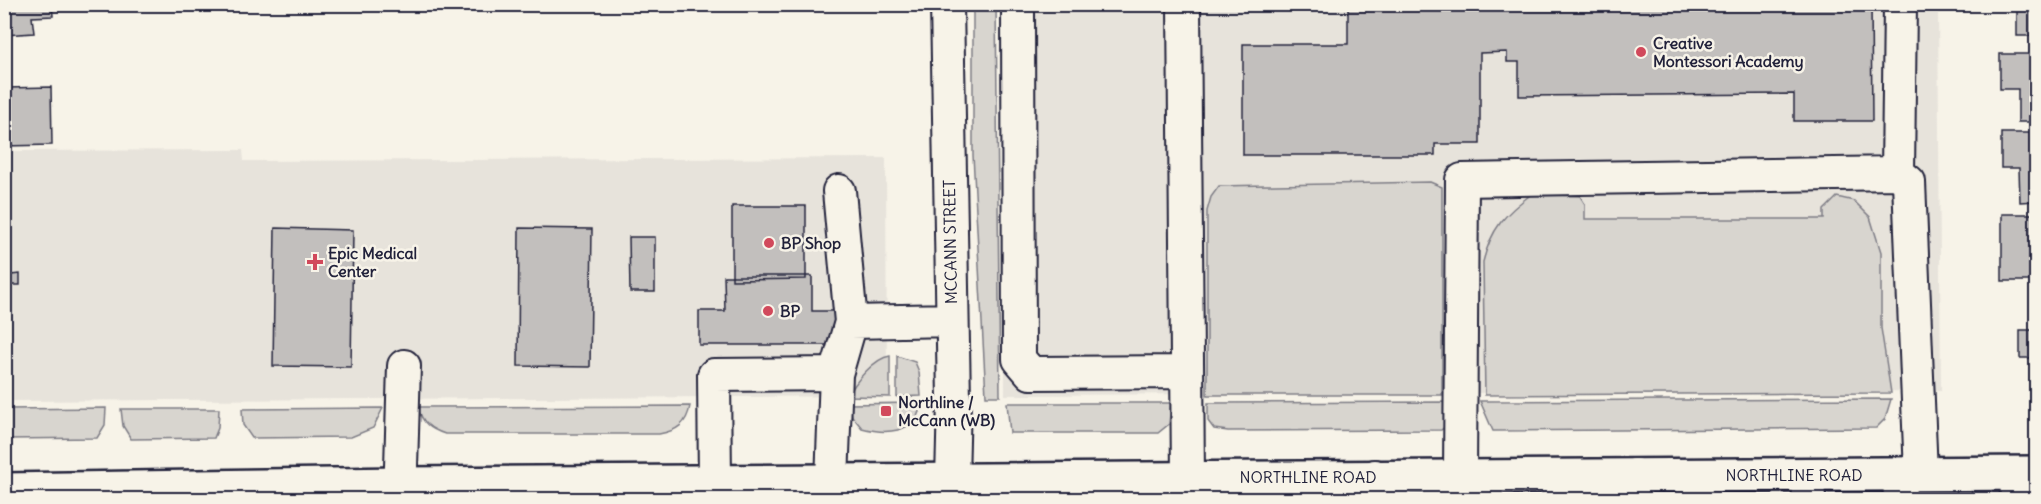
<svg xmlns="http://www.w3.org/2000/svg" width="2041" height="504" viewBox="0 0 2041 504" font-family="Delius,sans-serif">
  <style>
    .built { fill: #e7e3db }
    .green { fill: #d8d5cf; stroke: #7d7c85; stroke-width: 1.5 }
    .building { fill: #c2bfbd; stroke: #22223b; stroke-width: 1.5 }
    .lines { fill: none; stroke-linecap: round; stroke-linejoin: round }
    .minor-casing { stroke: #22223b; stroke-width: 36 }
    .major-casing { stroke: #22223b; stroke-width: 38 }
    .minor { stroke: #f7f3e8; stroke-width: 32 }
    .major { stroke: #f7f3e8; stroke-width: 33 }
    .poi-dot { fill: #d1495b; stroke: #f7f3e8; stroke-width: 2 }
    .labels { text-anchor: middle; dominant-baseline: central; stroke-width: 5; stroke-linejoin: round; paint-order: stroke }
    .poi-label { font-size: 16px; font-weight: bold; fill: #22223b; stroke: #f7f3e8; text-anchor: start }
    .street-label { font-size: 16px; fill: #22223b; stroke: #f7f3e8 }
  </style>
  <rect width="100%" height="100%" fill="#f7f3e8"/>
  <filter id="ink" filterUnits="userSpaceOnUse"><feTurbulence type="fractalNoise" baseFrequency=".0167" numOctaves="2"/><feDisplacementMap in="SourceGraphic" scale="12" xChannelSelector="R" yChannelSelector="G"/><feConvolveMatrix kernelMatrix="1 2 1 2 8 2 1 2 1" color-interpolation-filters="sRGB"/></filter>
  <g filter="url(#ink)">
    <path class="built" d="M1004 5H1938L1941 391 1005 395Z
      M243 150 244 161 886 158 887 396 5 401 4 151Z
      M2036 473V499H1587V475Z"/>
    <path class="green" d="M973 5H996L1000 396H986L973 155Z
      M1430 182 1442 187V395H1207V211L1211 197 1219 186Z
      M1532 194 1580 196 1585 204V219H1824V210L1837 197 1854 201 1870 217 1881 252V328L1891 393 1485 395 1483 262C1491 229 1505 213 1532 194Z
      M890 356V397L849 396C854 382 875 358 890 356Z
      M897 356 915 362 919 372 921 396 897 397Z
      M1891 399 1885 419 1876 428 1493 431 1480 401Z
      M1449 402 1448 424 1441 430 1228 431 1214 429 1208 421V403Z
      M915 403 921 405C915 435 884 434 862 428L852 416 849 404Z
      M1007 403H1171L1169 424 1158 433H1010Z
      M690 406C687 424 677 431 659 434H445C430 429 422 423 418 407Z
      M106 408 105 425 97 438 5 439V409Z
      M383 408 373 428 351 437 252 438 243 425 242 409Z
      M121 409H219L218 428 214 438 131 439 123 426Z"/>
    <path class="building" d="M4 4H52L53 16 32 17 34 33 4 35Z
      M1348 4H1871L1872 121H1794V94L1519 96V62H1507V52L1480 53V144H1435V155H1243V44H1348Z
      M2033 4H2036V36H2017V8H2033Z
      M2000 54H2036V122H2018V89H2000Z
      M51 87 52 145 4 146 6 88Z
      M2001 133H2036V201L2020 202 2019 168H2001Z
      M732 206H806V279L732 280Z
      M2002 214H2036V281H2002Z
      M275 228 353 230 351 367 273 366Z
      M519 228 592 229 590 367 518 366Z
      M629 237H655V292H630Z
      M20 274V285H11V275Z
      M724 276H812V311H836V345H699V311H725Z
      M2036 325V358H2020V330H2035Z"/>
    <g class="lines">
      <g class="minor-casing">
        <path id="minor" d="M947 4 954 400 952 480
          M1018 4 1019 359 1031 373 1187 372
          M1184 4 1188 478
          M1898 173 1900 4
          M839 191 851 322 952 320
          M2016 473 2017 500
          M1808 474 1809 500
          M1899 474 1900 500
          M1460 475 1462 180 1898 173 1909 182 1921 474
          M1635 475V500
          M1375 476V500
          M832 481 836 374
          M715 482 714 375 836 374 851 322
          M400 500 404 366"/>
      </g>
      <g class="major-casing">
        <path id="major" d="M4 490 400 484 2036 473"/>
      </g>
      <use href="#minor" class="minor"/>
      <use href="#major" class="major"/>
    </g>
  </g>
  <g class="poi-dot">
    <circle cx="1641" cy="52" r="6"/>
    <circle cx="769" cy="243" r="6"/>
    <path d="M312 253h6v6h6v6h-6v6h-6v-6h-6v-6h6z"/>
    <circle cx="768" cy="311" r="6"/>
    <rect x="880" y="405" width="12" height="12" rx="3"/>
  </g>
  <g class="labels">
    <g class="poi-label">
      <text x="1653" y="43">Creative<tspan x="1653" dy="18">Montessori Academy</tspan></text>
      <text x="781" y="243">BP Shop</text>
      <text x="328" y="253">Epic Medical<tspan x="328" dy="18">Center</tspan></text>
      <text x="780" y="311">BP</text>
      <text x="898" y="402">Northline /<tspan x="898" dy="18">McCann (WB)</tspan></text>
    </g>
    <g class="street-label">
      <text transform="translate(950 242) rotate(-91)">MCCANN STREET</text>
      <text x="1794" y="475">NORTHLINE ROAD</text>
      <text x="1308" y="477">NORTHLINE ROAD</text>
    </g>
  </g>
  <rect width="2041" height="504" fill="none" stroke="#f7f3e8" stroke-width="24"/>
  <rect x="12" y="12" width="2017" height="480" fill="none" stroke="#22223b" stroke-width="2" filter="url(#ink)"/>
</svg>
